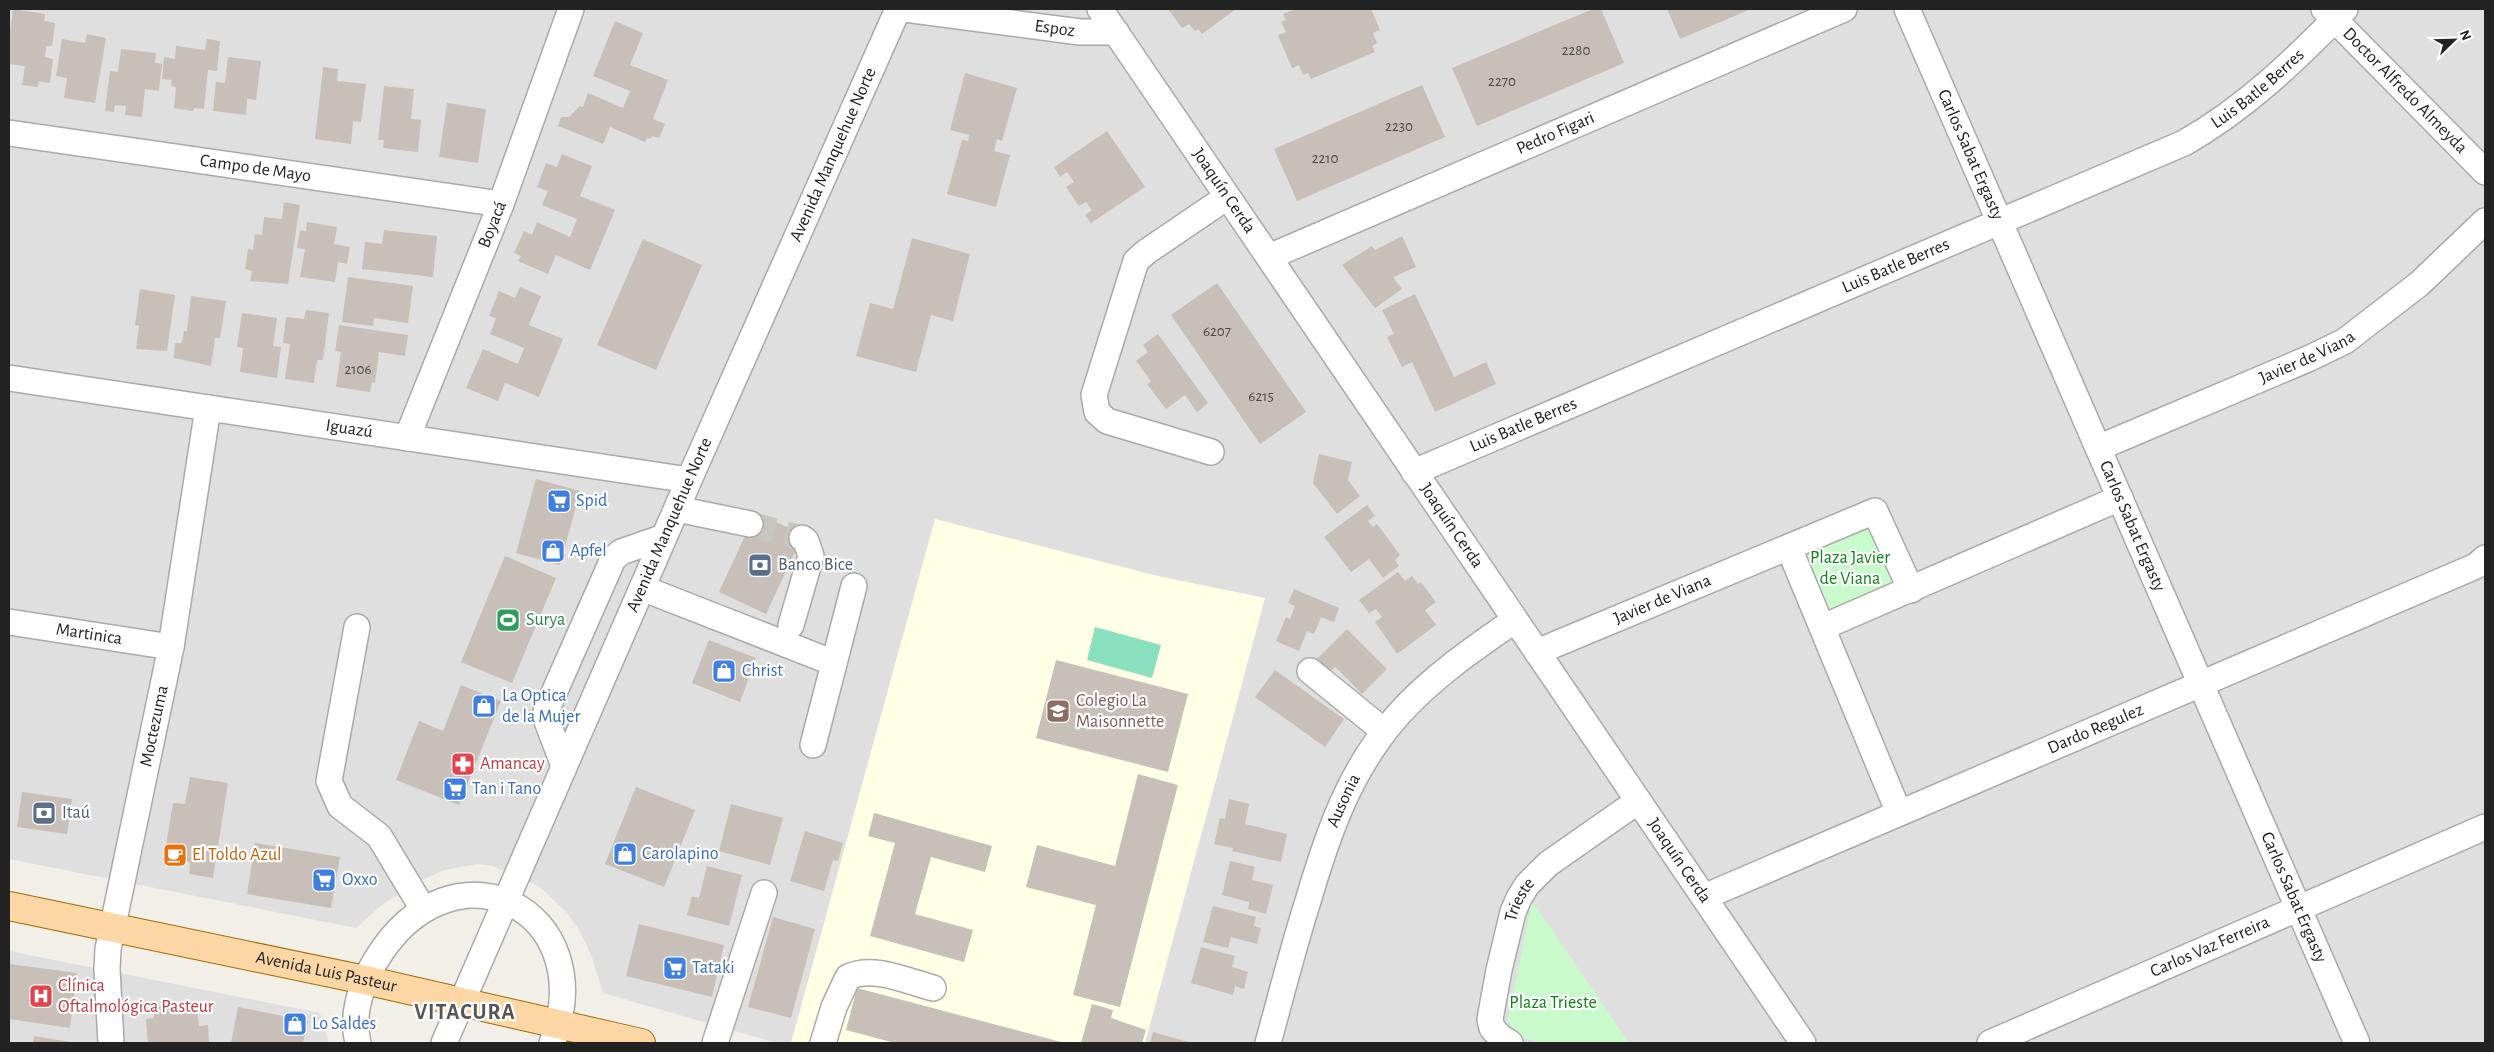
<svg xmlns="http://www.w3.org/2000/svg" width="2494" height="1052" viewBox="0 0 2494 1052" font-family="'Alegreya Sans',sans-serif">
  <style>
    .residential { fill: #e0dfdf }
    .education { fill: #ffffe5 }
    .park { fill: #c8facc }
    .pitch { fill: #88e0be }
    .building { fill: #c7bfb8 }
    .lines { fill: none; stroke-linecap: round; stroke-linejoin: round }
    .minor-tunnel { stroke: #c8c6c1; stroke-width: 25; stroke-dasharray: 25 12; stroke-linecap: butt }
    .minor-casing { stroke: #a9a9a9; stroke-width: 28 }
    .major-casing { stroke: #a06b00; stroke-width: 30 }
    .minor { stroke: #fff; stroke-width: 25 }
    .major { stroke: #fcd6a4; stroke-width: 28 }
    .labels { text-anchor: middle; dominant-baseline: central; stroke-width: 4.5; stroke-linejoin: round; paint-order: stroke }
    .number-label { font-size: 15px; fill: #4b4948 }
    .street-label { font-size: 18px; fill: #222; stroke: #fff }
    .shop-label { font-size: 18px; fill: #366cbe; stroke: #fff; text-anchor: start }
    .park-label { font-size: 18px; fill: #0c8416; stroke: #fff }
    .service-label { font-size: 18px; fill: #4e5e75; stroke: #fff; text-anchor: start }
    .leisure-label { font-size: 18px; fill: #27864d; stroke: #fff; text-anchor: start }
    .education-label { font-size: 18px; fill: #785e54; stroke: #fff; text-anchor: start }
    .health-label { font-size: 18px; fill: #be3a42; stroke: #fff; text-anchor: start }
    .food-label { font-size: 18px; fill: #c56008; stroke: #fff; text-anchor: start }
    .district-label { font-size: 22px; font-weight: bold; letter-spacing: 1px; fill: #555; stroke: #fff }
  </style>
  <rect width="100%" height="100%" fill="#f2efe9"/>
  <path class="residential" d="M9 9H2485V1043H777L603 993 593 960 580 931 567 913 540 887 493 866 477 864 444 870 422 880 383 904 356 928 9 859Z
    M9 951 320 1013 329 1043H9Z"/>
  <path class="education" d="M935 519 1158 576 1265 598 1145 1043H791Z"/>
  <path class="park" d="M1871 517 1902 588 1828 620 1798 548Z
    M1532 901 1629 1043H1542L1517 1036 1508 1020Z"/>
  <path class="pitch" d="M1095 627 1161 645 1152 678 1087 660Z"/>
  <path class="building" d="M13 9 45 14 44 21 55 23 52 46H46L45 57 53 59 50 83 39 81 38 87 22 85 25 66 9 64V40Z
    M1168 9H1236L1202 34 1198 29 1195 31 1189 24 1182 28Z
    M1296 9H1371L1380 30 1373 33 1377 43 1372 46 1375 52 1311 79 1308 73 1303 75 1299 65 1292 68 1278 35 1286 32 1281 22 1286 20 1283 14Z
    M1593 9H1601L1624 63 1477 126 1452 68Z
    M1667 9H1751L1680 39Z
    M615 21 643 33 630 65 668 80 653 119 665 124 659 138 652 136 651 139 647 138 645 142 610 127 603 144 558 126 561 117H569L580 106 583 107 588 93 623 108 630 91 593 76Z
    M87 34 106 38 95 103 64 98 67 78 56 76 62 39 85 43Z
    M207 39 220 41 217 71 208 70 204 109 194 108 193 111 174 108 176 87 171 86 172 80 162 79 164 57 175 59 176 46 205 50Z
    M121 49 156 53 155 63 162 64 159 91 145 89 142 117 125 115 126 106 115 105 114 112 105 111 110 71 118 72Z
    M228 57 261 61 256 100 247 99 246 115 213 111 216 82 225 83Z
    M323 67 338 69 337 81 366 84 361 122 353 121 351 144 315 139Z
    M965 73 1017 88 1002 141 997 139 994 151 1010 155 996 207 947 194 962 140 968 141 969 135 950 130Z
    M1422 85 1445 137 1297 201 1274 149Z
    M384 86 414 89 411 119 421 120 418 152 383 148 384 140H378Z
    M447 103 486 109 478 163 439 157Z
    M1107 131 1145 187 1091 223 1085 215 1092 210 1086 202 1079 206 1066 187 1074 182 1067 172 1060 177 1054 167Z
    M562 154 592 166 580 196 615 210 590 270 556 255 548 274 518 261 521 256 514 253 524 231 532 235 537 222 570 237 577 219 542 205 548 191 537 187 546 163 557 167Z
    M284 202 300 205 288 284 250 281 252 271 245 269 248 249 253 250 255 234 262 235 264 217 282 219Z
    M307 222 337 227 334 244 350 247 347 264 338 262 335 282 300 277 305 249 297 248 300 230 306 231Z
    M384 230 437 236 433 277 362 269 365 242 382 244Z
    M1402 236 1416 267 1393 277 1402 289 1375 308 1342 265 1372 246 1375 250Z
    M912 238 970 254 953 321 931 315 916 372 856 356 870 303 893 309Z
    M643 239 702 265 656 370 597 345Z
    M348 277 413 286 408 323 374 318 373 326 342 322Z
    M1217 283 1306 412 1260 444 1171 315Z
    M520 287 541 296 529 325 563 339 539 397 505 383 498 401 466 388 483 349 518 364 524 348 490 334 496 318 489 316 499 291 515 298Z
    M140 289 175 295 167 351 136 349 139 326 135 325Z
    M1415 294 1454 377 1486 362 1496 384 1435 412 1412 362 1402 367 1387 337 1394 334 1382 310Z
    M191 296 226 301 220 338H215L211 366 174 358 175 343H182L184 331H187Z
    M306 310 329 313 323 360H317L314 383 285 379 290 344 283 343 286 317 304 319Z
    M242 313 277 318 273 346 281 347 277 378 240 372 243 348 237 347Z
    M339 325 408 335 405 356 379 352 375 383 372 382 370 392 336 387 341 352 335 351Z
    M1158 334 1208 403 1197 412 1185 395 1166 409 1147 384 1151 381 1136 361 1148 352 1143 345Z
    M1319 454 1352 462 1348 480 1360 496 1337 514 1313 483Z
    M536 479 580 491 560 565 516 553Z
    M1367 505 1375 516 1368 521 1373 527 1377 524 1400 555 1395 560 1399 566 1383 578 1369 559 1351 572 1324 537Z
    M756 512 803 535 766 614 719 592Z
    M505 556 556 578 512 683 461 662Z
    M1398 572 1405 581 1412 576 1418 584 1421 582 1436 602 1425 610 1436 625 1397 654 1375 622 1382 617 1376 609 1369 613 1359 600Z
    M1294 589 1339 608 1334 622 1321 617 1314 634 1307 631 1299 651 1276 641 1286 617 1290 619 1295 606 1288 603Z
    M1347 629 1387 669 1362 694 1335 667 1329 673 1316 660Z
    M709 640 756 658 740 702 692 683Z
    M1056 660 1188 694 1168 772 1036 738Z
    M1275 670 1344 719 1325 747 1255 697Z
    M461 685 501 701 459 805 396 780 419 721 443 731Z
    M1138 774 1178 785 1120 1007 1073 995 1096 905 1026 887 1037 845 1115 866Z
    M190 777 228 783 213 878 189 874 190 862 164 858 173 803 185 804Z
    M636 787 695 810 664 887 605 864Z
    M22 792 72 799 67 834 17 827Z
    M1229 799 1249 804 1245 824 1287 834 1281 862 1232 851 1233 848 1214 844 1220 818 1225 819Z
    M731 804 783 818 770 865 719 851Z
    M874 813 992 846 985 872 931 857 915 914 973 930 964 962 870 936 895 843 868 836Z
    M805 831 843 843 838 861 833 860 824 891 790 881Z
    M255 843 340 857 331 908 247 894Z
    M1230 861 1255 867 1252 880 1273 885 1266 914 1248 909 1249 902 1222 895Z
    M707 866 742 875 729 926 687 915 692 896 699 898Z
    M1213 906 1256 917 1254 926 1261 928 1257 944 1231 937 1228 948 1203 942Z
    M773 917 815 929 791 1018 748 1007Z
    M639 924 724 945 712 997 626 976Z
    M1201 947 1235 956 1232 967 1248 972 1244 989 1235 986 1233 995 1191 983Z
    M9 964 77 973 70 1028 9 1019Z
    M857 988 1065 1043H895L846 1030Z
    M1092 1004 1113 1010 1111 1018 1146 1030 1142 1043H1081Z
    M197 1005 199 1026 208 1025 209 1043H148L146 1019 154 1018 153 1007Z
    M238 1007 308 1021 303 1043H231Z
    M1153 1032 1192 1043H1150Z
    M34 1036 70 1042V1043H33Z"/>
  <g class="lines">
    <path class="minor-tunnel" d="M750 524 802 538"/>
    <g class="minor-casing">
      <g id="minor">
        <path id="s1" d="M905 9 1080 32H1116"/>
        <path id="s2" d="M1100 9 1803 1043"/>
        <path id="s3" d="M1907 9 2357 1043"/>
        <path id="s4" d="M2324 9 2485 172"/>
        <path id="s5" d="M9 133 501 204"/>
        <path id="s6" d="M1269 257 1844 9"/>
        <path id="s7" d="M9 378 689 480"/>
        <path id="s8" d="M407 438 501 204 571 9"/>
        <path id="s9" d="M2098 448 2310 358 2345 341 2419 284 2485 221"/>
        <path d="M1211 452 1107 421 1097 412 1094 395 1136 261 1146 252 1227 197"/>
        <path id="s10" d="M1414 472 2184 143C2246 108 2296 59 2345 9"/>
        <path d="M677 509 750 524"/>
        <path d="M1789 548 1899 813"/>
        <path d="M642 588 834 663"/>
        <path id="s11" d="M9 622 171 647"/>
        <path d="M791 625 811 556 806 541 802 538"/>
        <path d="M357 627 329 781 340 806 379 836 423 909"/>
        <path d="M1823 627 2120 498"/>
        <path id="s12" d="M1537 652 1875 511 1911 590"/>
        <path d="M1310 671 1384 731"/>
        <path d="M813 745 854 586"/>
        <path d="M564 766 547 721 546 711 613 559 621 552 664 537"/>
        <path id="s13" d="M1704 897 2476 566 2485 558"/>
        <path id="s14" d="M111 1043 107 969 108 949 171 647 208 408"/>
        <path d="M358 1043C351 1014 361 985 376 960 453 833 603 910 552 1043"/>
        <path id="s15" d="M444 1043 689 480 898 9"/>
        <path d="M715 1043 764 893"/>
        <path d="M823 1043 834 1007 848 977C874 965 906 981 933 988"/>
        <path id="s16" d="M1268 1043C1281 996 1293 948 1308 901 1328 833 1350 769 1398 715 1432 677 1473 649 1515 620"/>
        <path id="s17" d="M1510 1043 1499 1036 1492 1028 1490 1019 1499 970 1513 912 1519 898 1527 885 1548 864 1638 801"/>
        <path id="s18" d="M1990 1043 2485 827"/>
      </g>
    </g>
    <g class="major-casing">
      <g id="major">
        <path id="s19" d="M9 906 365 980 641 1043"/>
      </g>
    </g>
    <use href="#minor" class="minor"/>
    <use href="#major" class="major"/>
  </g>
  <defs>
    <g id="supermarket-square" transform="scale(1.25)"><rect x="-9" y="-9" width="18" height="18" rx="4" fill="#3f7fe0" stroke="#fff"/><path d="M-6-5.5h2.5l.6 2H6L4.5 2H-2.5L-4.4-4H-6ZM-1.5 3.2a1.3 1.3 0 1 0 .1 0ZM3 3.2a1.3 1.3 0 1 0 .1 0Z" fill="#fff"/></g>
    <g id="shop-square" transform="scale(1.25)"><rect x="-9" y="-9" width="18" height="18" rx="4" fill="#3f7fe0" stroke="#fff"/><path d="M-5-2.5h2.3a2.7 3.5 0 0 1 5.4 0H5L5.5 6h-11ZM-1.5-2.5h3a1.5 2.3 0 0 0-3 0Z" fill="#fff"/></g>
    <g id="bank-square" transform="scale(1.25)"><rect x="-9" y="-9" width="18" height="18" rx="4" fill="#5c6f8a" stroke="#fff"/><path d="M-6-4H6V4H-6ZM0-2.3a2.3 2.3 0 1 0 0 4.6a2.3 2.3 0 1 0 0-4.6Z" fill="#fff"/></g>
    <g id="stadium-square" transform="scale(1.25)"><rect x="-9" y="-9" width="18" height="18" rx="4" fill="#2e9e5b" stroke="#fff"/><path d="M0-5a6.5 5 0 1 0 0 10a6.5 5 0 1 0 0-10ZM-3.5-1.8h7v3.6h-7Z" fill="#fff"/></g>
    <g id="school-square" transform="scale(1.25)"><rect x="-9" y="-9" width="18" height="18" rx="4" fill="#8d6e63" stroke="#fff"/><path d="M0-5L7-2L0 1L-7-2ZM-4 1L0 2.5L4 1V4Q0 6-4 4Z" fill="#fff"/></g>
    <g id="pharmacy-square" transform="scale(1.25)"><rect x="-9" y="-9" width="18" height="18" rx="4" fill="#e0444e" stroke="#fff"/><path d="M-2-6h4v4h4v4h-4v4h-4v-4h-4v-4h4Z" fill="#fff"/></g>
    <g id="cafe-square" transform="scale(1.25)"><rect x="-9" y="-9" width="18" height="18" rx="4" fill="#e8710a" stroke="#fff"/><path d="M-5.5-4.5H6V0H3Q3 3.5 0 3.5H-2.5Q-5.5 3.5-5.5 0ZM3-3.2v2h1.7v-2ZM-6 4.5H4V6H-6Z" fill="#fff"/></g>
    <g id="hospital-square" transform="scale(1.25)"><rect x="-9" y="-9" width="18" height="18" rx="4" fill="#e0444e" stroke="#fff"/><path d="M-5-5h3v3.5h4V-5h3V5h-3V1.5h-4V5h-3Z" fill="#fff"/></g>
  </defs>
  <g fill-rule="evenodd">
    <use href="#supermarket-square" x="559" y="501"/>
    <use href="#shop-square" x="553" y="551"/>
    <use href="#bank-square" x="760" y="565"/>
    <use href="#stadium-square" x="508" y="620"/>
    <use href="#shop-square" x="724" y="671"/>
    <use href="#shop-square" x="484" y="706"/>
    <use href="#school-square" x="1058" y="711"/>
    <use href="#pharmacy-square" x="463" y="764"/>
    <use href="#supermarket-square" x="455" y="789"/>
    <use href="#bank-square" x="44" y="813"/>
    <use href="#shop-square" x="625" y="854"/>
    <use href="#cafe-square" x="175" y="855"/>
    <use href="#supermarket-square" x="324" y="880"/>
    <use href="#supermarket-square" x="675" y="968"/>
    <use href="#hospital-square" x="41" y="996"/>
    <use href="#shop-square" x="295" y="1024"/>
  </g>
  <g class="labels">
    <g class="number-label">
      <text x="1576" y="50">2280</text>
      <text x="1502" y="81">2270</text>
      <text x="1399" y="126">2230</text>
      <text x="1325" y="158">2210</text>
      <text x="1217" y="331">6207</text>
      <text x="358" y="369">2106</text>
      <text x="1261" y="396">6215</text>
    </g>
    <g class="street-label">
      <text stroke="none"><textPath href="#s1" startOffset="151">Espoz</textPath></text>
      <text stroke="none"><textPath href="#s10" startOffset="929">Luis Batle Berres</textPath></text>
      <text stroke="none"><textPath href="#s4" startOffset="115">Doctor Alfredo Almeyda</textPath></text>
      <text stroke="none"><textPath href="#s6" startOffset="312">Pedro Figari</textPath></text>
      <text stroke="none"><textPath href="#s3" startOffset="159">Carlos Sabat Ergasty</textPath></text>
      <text stroke="none"><textPath href="#s15" startOffset="970">Avenida Manquehue Norte</textPath></text>
      <text stroke="none"><textPath href="#s5" startOffset="249">Campo de Mayo</textPath></text>
      <text stroke="none"><textPath href="#s2" startOffset="220">Joaquín Cerda</textPath></text>
      <text stroke="none"><textPath href="#s8" startOffset="230">Boyacá</textPath></text>
      <text stroke="none"><textPath href="#s10" startOffset="524">Luis Batle Berres</textPath></text>
      <text stroke="none"><textPath href="#s9" startOffset="228">Javier de Viana</textPath></text>
      <text stroke="none"><textPath href="#s10" startOffset="119">Luis Batle Berres</textPath></text>
      <text stroke="none"><textPath href="#s7" startOffset="344">Iguazú</textPath></text>
      <text stroke="none"><textPath href="#s15" startOffset="565">Avenida Manquehue Norte</textPath></text>
      <text stroke="none"><textPath href="#s2" startOffset="625">Joaquín Cerda</textPath></text>
      <text stroke="none"><textPath href="#s3" startOffset="564">Carlos Sabat Ergasty</textPath></text>
      <text stroke="none"><textPath href="#s12" startOffset="136">Javier de Viana</textPath></text>
      <text stroke="none"><textPath href="#s11" startOffset="81">Martinica</textPath></text>
      <text stroke="none"><textPath href="#s14" startOffset="322">Moctezuma</textPath></text>
      <text stroke="none"><textPath href="#s13" startOffset="426">Dardo Regulez</textPath></text>
      <text stroke="none"><textPath href="#s16" startOffset="254">Ausonia</textPath></text>
      <text stroke="none"><textPath href="#s2" startOffset="1030">Joaquín Cerda</textPath></text>
      <text stroke="none"><textPath href="#s3" startOffset="969">Carlos Sabat Ergasty</textPath></text>
      <text stroke="none"><textPath href="#s17" startOffset="156">Trieste</textPath></text>
      <text stroke="none"><textPath href="#s18" startOffset="240">Carlos Vaz Ferreira</textPath></text>
      <text stroke="none"><textPath href="#s19" startOffset="324">Avenida Luis Pasteur</textPath></text>
    </g>
    <g class="shop-label">
      <text x="576" y="501">Spid</text>
      <text x="570" y="551">Apfel</text>
      <text x="742" y="671">Christ</text>
      <text x="502" y="696">La Optica<tspan x="502" dy="21">de la Mujer</tspan></text>
      <text x="472" y="789">Tan i Tano</text>
      <text x="642" y="854">Carolapino</text>
      <text x="342" y="880">Oxxo</text>
      <text x="692" y="968">Tataki</text>
      <text x="312" y="1024">Lo Saldes</text>
    </g>
    <g class="park-label">
      <text x="1850" y="558">Plaza Javier<tspan x="1850" dy="21">de Viana</tspan></text>
      <text x="1553" y="1003">Plaza Trieste</text>
    </g>
    <g class="service-label">
      <text x="778" y="565">Banco Bice</text>
      <text x="62" y="813">Itaú</text>
    </g>
    <g class="leisure-label">
      <text x="526" y="620">Surya</text>
    </g>
    <g class="education-label">
      <text x="1076" y="701">Colegio La<tspan x="1076" dy="21">Maisonnette</tspan></text>
    </g>
    <g class="health-label">
      <text x="480" y="764">Amancay</text>
      <text x="58" y="986">Clínica<tspan x="58" dy="21">Oftalmológica Pasteur</tspan></text>
    </g>
    <g class="food-label">
      <text x="192" y="855">El Toldo Azul</text>
    </g>
    <g class="district-label">
      <text x="465" y="1012">VITACURA</text>
    </g>
  </g>
  <rect width="2494" height="1052" fill="none" stroke="#222222" stroke-width="20"/>
  <g transform="translate(2454 40) rotate(67)" stroke="#ffffff" stroke-width="4" paint-order="stroke">
  <path d="M0-4L9 19L0 12L-9 19Z" fill="#222222"/>
  <text y="-8" font-size="14" font-weight="bold" text-anchor="middle" fill="#222222">N</text>
  </g>
</svg>
